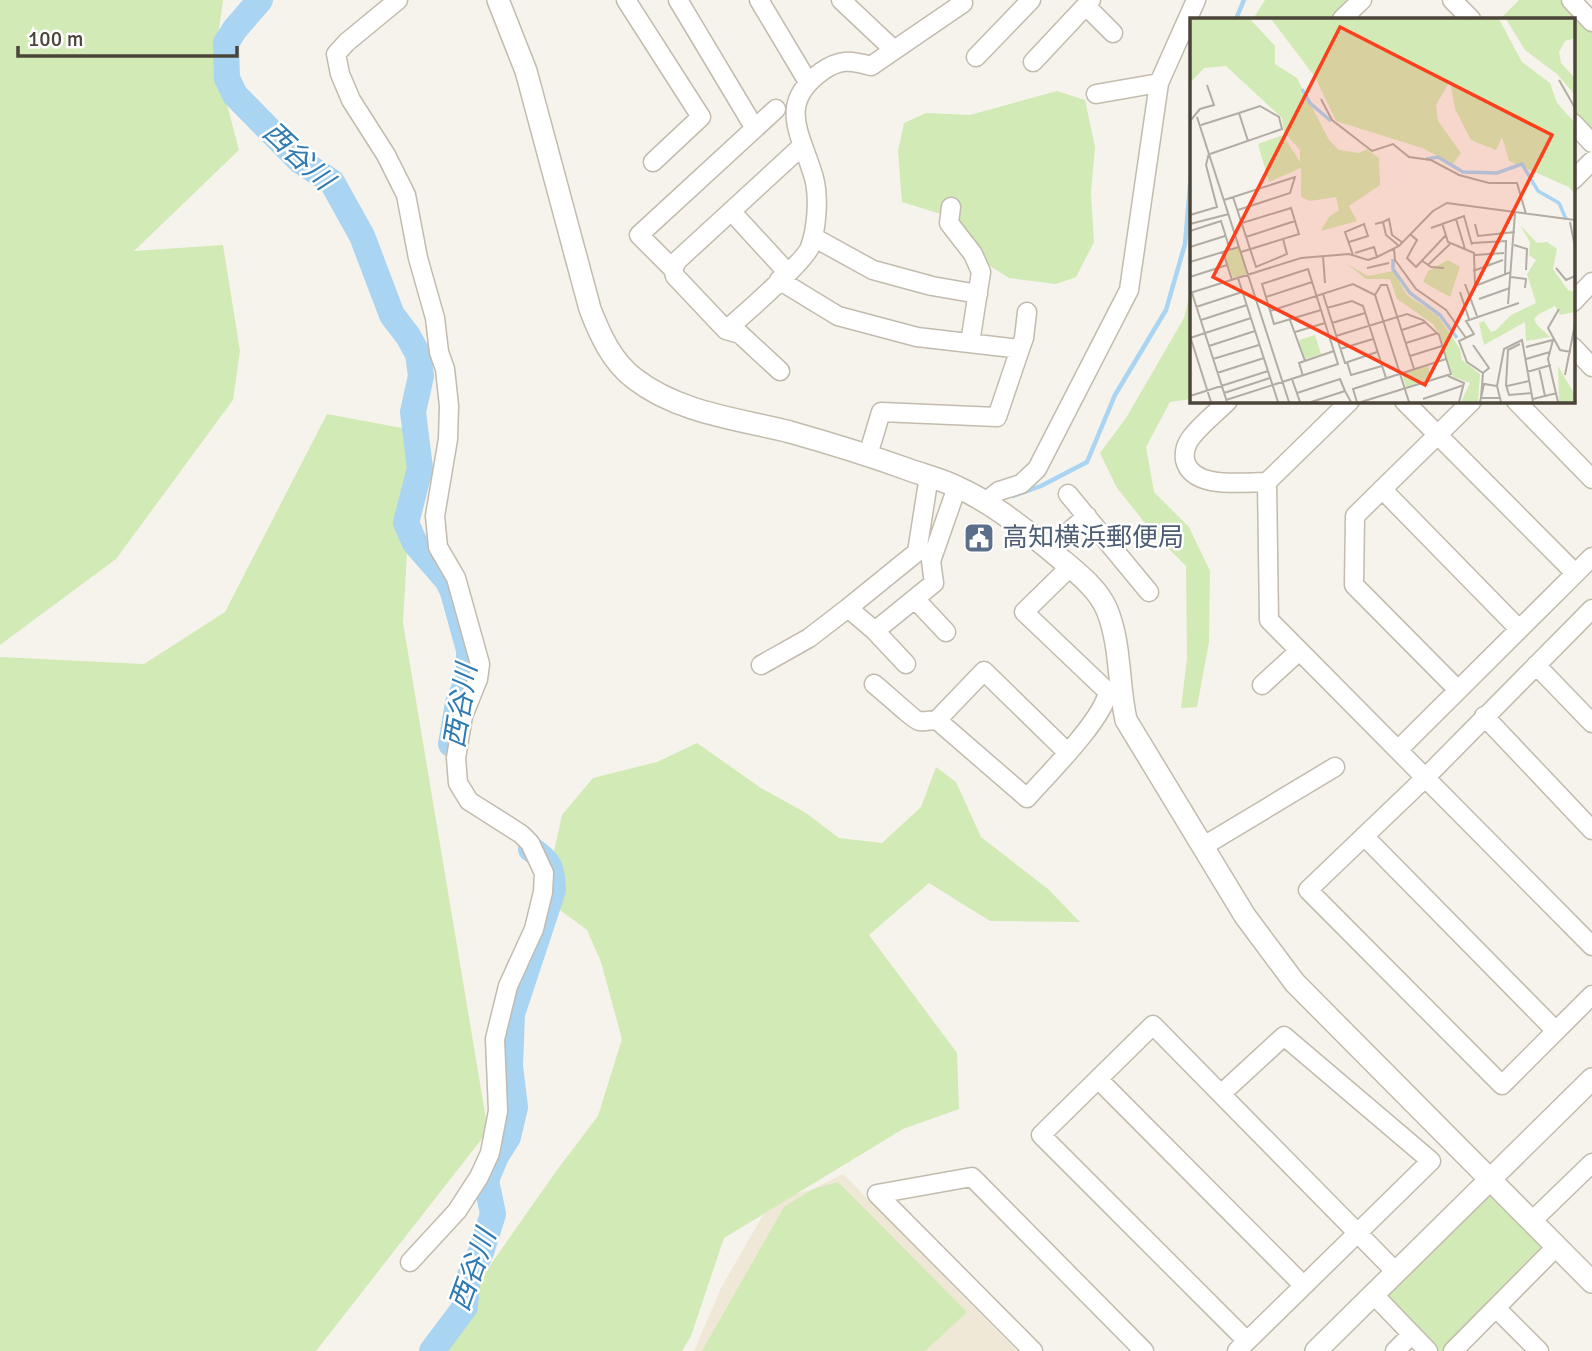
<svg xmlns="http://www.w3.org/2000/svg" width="1592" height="1351" viewBox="0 0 1592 1351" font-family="Signika,'Noto Sans JP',sans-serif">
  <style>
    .education { fill: #efe8d6 }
    .green { fill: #d2eab5 }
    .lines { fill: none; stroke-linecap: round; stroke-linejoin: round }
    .stream { stroke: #a9d4f2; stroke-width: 4.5 }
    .river { stroke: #a9d4f2; stroke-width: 26 }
    .minor-casing { stroke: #c2bbae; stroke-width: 21 }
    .tertiary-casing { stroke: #c2bbae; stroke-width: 24 }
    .minor { stroke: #fff; stroke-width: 18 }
    .tertiary { stroke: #fff; stroke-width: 21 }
    .labels { text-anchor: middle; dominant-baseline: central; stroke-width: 5; stroke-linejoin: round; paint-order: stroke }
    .service-label { font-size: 26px; fill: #4e5e75; stroke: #fff; text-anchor: start }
    .water-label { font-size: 28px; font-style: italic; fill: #2e7ab2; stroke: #fff }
    .inset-river { fill: none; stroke: #a9d4f2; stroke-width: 3.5 }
    .inset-road { fill: none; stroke: #b2ada4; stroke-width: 2 }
    .view { fill: #fc3f1d; fill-opacity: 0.15; stroke: #fc3f1d; stroke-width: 3.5 }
    .inset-edge { fill: none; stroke: #4b4439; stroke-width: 3.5 }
  </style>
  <rect width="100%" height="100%" fill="#f6f3ec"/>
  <path class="education" d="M843 1174 1017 1351H694L721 1288 771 1201 813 1189Z"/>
  <path class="green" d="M0 0H223L215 59 239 150 134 251 223 245 240 351 233 400 116 559 0 645Z
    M1265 0H1348L1329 19H1253Z
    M1519 0H1562L1592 31V135L1573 115V19H1500Z
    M1057 91 1085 100 1095 147 1091 193 1094 242 1076 277 1056 284 1009 278 990 266 944 215 902 202 898 151 904 123 926 113 970 115Z
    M1191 291V399L1170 402 1146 447 1154 492 1189 527 1210 571 1209 642 1197 707 1181 708 1187 658 1186 566 1153 533 1117 488 1100 453 1126 418 1184 318Z
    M327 414 402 428 413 446 403 623 488 1131 316 1351H0V657L144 664 225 612Z
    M697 743 761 788 806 813 839 838 882 843 921 807 936 767 956 782 981 837 1048 889 1080 922 990 921 929 883 869 935 957 1053 959 1109 903 1129 724 1238 691 1336 682 1351H430L557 1170 598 1116 622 1039 601 962 587 930 549 902 551 865 562 815 593 778 657 762Z
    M838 1182 967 1312 925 1351H702L784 1207 813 1189Z
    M1489 1188 1547 1248 1446 1351H1435L1378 1295Z"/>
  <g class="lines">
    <path class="stream" d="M1236 19 1244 0
      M1013 496 1041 486 1087 462 1115 395 1166 310 1185 244 1191 175"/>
    <path class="river" d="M260 0 235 29 226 43 227 78 235 95 300 161 332 182 362 236 392 315 408 336 418 354 421 376 413 412 420 468 406 523 415 543 448 581 453 592 469 650V677L458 703 451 744
      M432 1351 465 1307 467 1282 481 1252 493 1214 486 1180 496 1156 508 1137 515 1107 510 1066 512 1014 553 890C552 867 550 862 531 849"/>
    <g class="minor-casing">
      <path id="minor" d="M398 0 347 42 336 54 340 74 351 100 386 155 406 195 418 258 435 318 439 352 445 369 449 406 448 439 435 516 438 547 456 578 480 664 478 679 463 716 456 758 458 783 469 801 521 834 530 843 544 873 543 892 534 929 508 986 495 1039 498 1111 490 1153 479 1177 457 1211 410 1262
        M626 0 701 117 653 162
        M678 0 754 127
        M759 0 808 82
        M841 0 894 50
        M1452 0 1471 19
        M1571 0 1592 22
        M1086 6 1113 33
        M1342 19 1362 0
        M976 57 1031 0
        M1033 62 1091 0
        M1096 94 1159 83
        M1573 123 1592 143
        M1573 180 1592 161
        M951 207 949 223 973 254 981 272 970 343
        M731 211 787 272
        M813 237 873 270 932 286 978 294
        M673 269 639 235 776 109
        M779 280 838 316 917 337 1020 349 997 417 881 412 868 455
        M1573 302 1592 282
        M726 330C741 317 806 260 810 247 817 228 819 197 814 178 802 135 776 105 821 72 839 59 850 60 871 66L963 3 960 0
        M1573 347 1592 367
        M1020 349 1024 338 1027 312
        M780 371 740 334 726 330 675 276 673 269 678 260 802 146
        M1228 401C1216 413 1200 425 1190 439 1186 445 1184 453 1185 460 1192 490 1243 482 1267 482
        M1350 401 1267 482 1269 620 1592 946
        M1404 401 1575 573
        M1516 401 1592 479
        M1382 489 1519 629
        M1068 494 1149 592
        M985 502 999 491 1021 484 1037 469 1129 290 1159 83 1196 0
        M1049 549 1087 516
        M1070 567 1024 612 1108 692
        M915 599 946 632
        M1592 609 1425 778 1308 890 1502 1085 1592 995
        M875 631 848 608 917 552 929 476
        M906 664 875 631 934 583 931 561 957 487
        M761 665 809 638 848 608
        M1536 665 1592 723
        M874 684C882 690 914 720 919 721 924 722 931 720 937 720
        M1262 685 1299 651
        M1458 690 1354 585 1355 516 1472 401
        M1484 716 1592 830
        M1398 750 1592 557
        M1067 752 984 671 937 720 1027 798C1048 774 1102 721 1108 692L1121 696
        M1364 836 1555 1030
        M1202 847 1335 767
        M1098 1079 1303 1285
        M1221 1094 1284 1036 1431 1161 1237 1351
        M1532 1221 1592 1163
        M1373 1294 1428 1351
        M1496 1308 1539 1351
        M1247 1341 1041 1135 1153 1025 1396 1272
        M1033 1351 877 1194 972 1177 1144 1351
        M1395 1351 1412 1334
        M1453 1351 1557 1246"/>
    </g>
    <g class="tertiary-casing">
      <path id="tertiary" d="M498 0 526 71 590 309C600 335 612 362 635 379 679 413 739 419 790 432 829 443 868 455 907 469 923 475 941 479 957 487 991 502 1020 526 1049 549 1068 566 1097 585 1107 610 1121 644 1118 684 1126 720L1245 916 1295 983 1592 1282
        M1316 1351 1592 1079"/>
    </g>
    <use href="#minor" class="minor"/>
    <use href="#tertiary" class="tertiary"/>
  </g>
  <defs>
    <g id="civic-square" transform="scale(1.575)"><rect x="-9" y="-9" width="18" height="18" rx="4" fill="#5c6f8a" stroke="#fff"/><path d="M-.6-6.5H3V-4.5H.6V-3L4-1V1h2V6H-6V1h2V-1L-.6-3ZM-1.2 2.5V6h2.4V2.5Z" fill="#fff"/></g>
  </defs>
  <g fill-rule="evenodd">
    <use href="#civic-square" x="979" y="538"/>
  </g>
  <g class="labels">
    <g class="service-label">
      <text x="1002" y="538">高知横浜郵便局</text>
    </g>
    <g class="water-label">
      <text transform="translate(298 156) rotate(43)">西谷川</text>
      <text transform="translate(461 706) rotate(-81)">西谷川</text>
      <text transform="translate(473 1270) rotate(-70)">西谷川</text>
    </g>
  </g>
  <g transform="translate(1190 18)">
    <rect width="385" height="385" fill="#f6f3ec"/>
    <path d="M0 1H60L85 28V46L107 60 139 122 149 132 169 135 177 131 189 140 190 167 159 188 167 203 131 213 139 199 149 192 146 179 120 183 111 179V150L79 164 68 126 93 117 110 144V132L94 114 92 100 36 48 14 50 0 65ZM81 1H309L332 44 360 65 367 85 385 105V177L379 169 319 143 312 119 306 132 281 122 265 91 260 63 246 87 248 103 271 135 263 146 232 130 146 103 125 59ZM316 1H385V20L375 23 369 34 371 45 385 60V77L367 56 335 32ZM330 207 347 225 357 224 367 231 363 251 378 272 385 274V294L370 297 365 288 349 296 344 301 347 307 360 319 336 323 335 304 294 327 289 305 294 303 301 314 305 313 321 297 346 285 337 256 346 242 339 237 340 224ZM49 230 57 256 43 260 34 235ZM258 242 270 249 260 279 233 264 238 253ZM157 246 178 258 203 253 217 277 248 298 270 331 272 342 290 356 288 384H271L280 365 263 359 250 317 243 306 207 281 200 261H176ZM125 317 131 336 115 341 109 322ZM238 348 242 360 216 369 212 356ZM368 348 385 377V384H369Z" fill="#d2eab5"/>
    <path class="inset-river" d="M112 71 120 85 141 103M236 141 248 139 273 154 307 155 332 146 348 173 369 185 376 201M203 241V251L220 275 250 297 267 320"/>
    <path class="inset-road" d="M369 62 385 90M131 81 142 102 182 133 203 126 219 139 241 142 269 157 299 165H327L336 196M7 99 99 384M0 103 10 91 24 87 17 67M11 107 49 95 58 123M20 136 92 111 89 99 70 88 49 95M43 179 66 249 97 236 93 221M34 182 105 159 100 175 48 192M0 197 27 189 16 147 19 135M266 201 274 198 282 227M193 204 199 201 202 217 213 225M380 204 385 229M252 205 258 224 284 235 285 268 321 254M0 206 39 196M185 206 193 204 196 217 209 228M285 206 288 218 325 214M241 210 266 201 275 231M0 213 31 203 40 232M221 217 227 222 217 240 226 249 256 217M56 219 105 203M159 224 178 218 174 206 155 214 163 237M282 225 316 223 315 256M324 227 337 231 336 252M0 229 35 218M204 231 205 242 226 271 256 292 276 320M33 234 42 262M51 234 109 216 101 190 52 205M165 235 184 229 187 239M285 237 314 235M133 238 135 265M231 242 241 249 254 250M0 244 49 229M238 247 260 226M177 250 199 245M366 250 376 262 385 258M283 253 313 242M0 259 37 247M321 259 336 261 335 270M48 260 88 384M275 266 287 298M270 274 279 301M0 275 111 240 159 236 178 242 187 239 209 228 243 193 257 185 385 202M2 275 37 384M133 276 155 345 187 334M185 277 191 267H197L224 351M76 279 122 264M289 281 320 270M318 286 325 195M6 289 52 274M137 290 162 283 173 288 196 360M369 291 358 310 370 332 381 334M80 293 163 266 185 277 219 384M11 302 57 287M100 302 115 343M142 305 175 295M212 312 236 304M105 314 135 305M0 318 21 384M146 318 217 296 233 302 249 317 261 356 171 384M0 320 61 300M216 325 248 315M330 326 318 332 316 367 319 377 341 375M283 327 299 350 293 355M19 328 65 313M336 329 363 322 358 341 368 384M150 331 183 321M220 338 252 328M23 341 69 327M336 341 360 334M157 344 161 357 192 348M349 350 355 378M337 354 361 347M27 355 74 340M375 357 385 306M113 358 109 345 144 333M258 358 274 365 269 384M102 361 110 384M317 368 339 363M34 375 80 360M107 375 150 361 155 373M0 378 78 353M311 380H291L293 355 277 344 269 323 284 316 276 303 329 285M233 381 274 367M343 381 367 375M36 382 148 346 118 251 72 266 84 306 131 292M121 384 155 373 161 384M167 384 163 371 256 341M290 384 294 366 307 368M311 384 307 368 314 331 332 322 343 384"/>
    <path class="view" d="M150 9 362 117 235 367 23 259Z"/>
    <rect width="385" height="385" class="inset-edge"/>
  </g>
  <path d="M18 46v10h219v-10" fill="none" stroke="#4b4439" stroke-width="3.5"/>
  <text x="28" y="46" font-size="21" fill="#4b4439" stroke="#ffffff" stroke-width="5" paint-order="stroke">100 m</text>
</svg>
